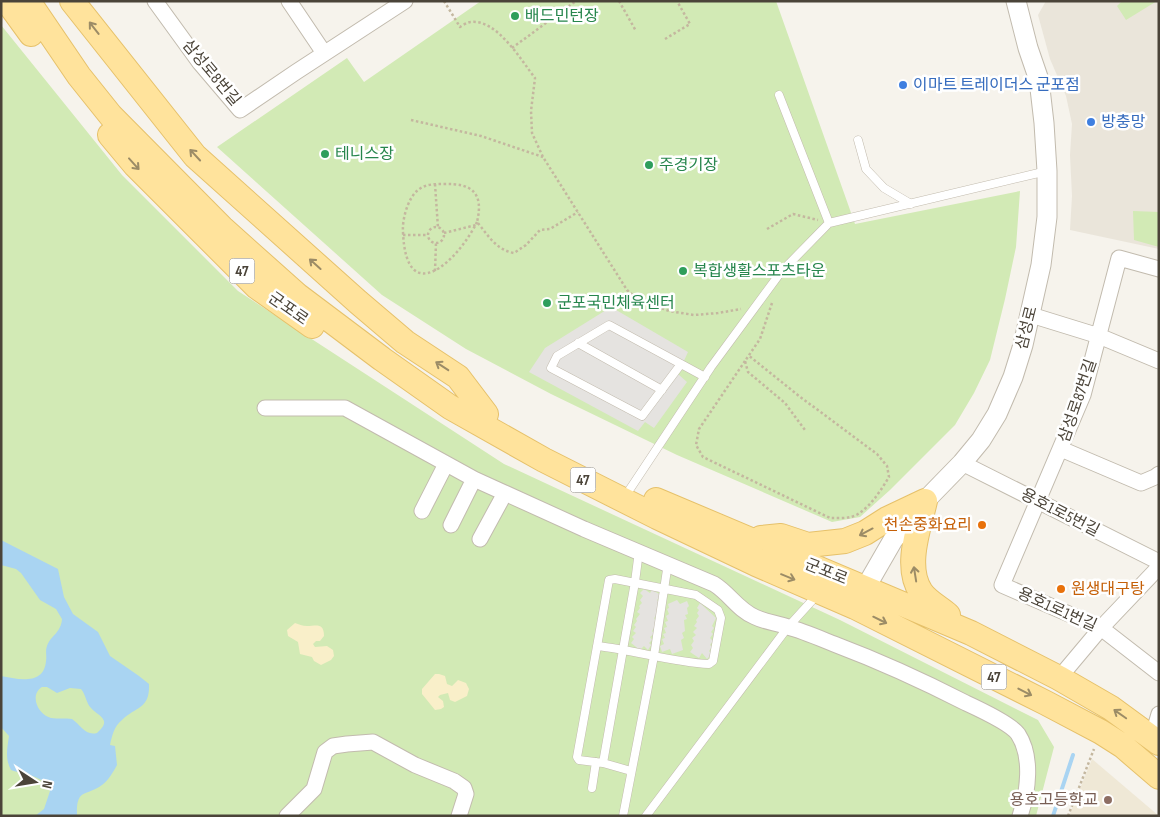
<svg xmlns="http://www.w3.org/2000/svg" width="1160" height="817" viewBox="0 0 1160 817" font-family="'Sofia Sans Condensed','Noto Sans KR',sans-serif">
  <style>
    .residential { fill: #eae5da }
    .education { fill: #efe8d6 }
    .green { fill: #d2eab5 }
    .sand { fill: #f9efc9 }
    .parking { fill: #e5e3e0 }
    .water { fill: #a9d4f2; fill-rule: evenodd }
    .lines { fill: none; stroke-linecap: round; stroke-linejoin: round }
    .stream { stroke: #a9d4f2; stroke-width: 4 }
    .service-casing { stroke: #c2bbae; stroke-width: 9 }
    .minor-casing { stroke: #c2bbae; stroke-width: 17 }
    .tertiary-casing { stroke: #c2bbae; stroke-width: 21 }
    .primary-casing { stroke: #e6c16a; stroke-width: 26 }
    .path { stroke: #c4b79f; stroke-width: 2.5; stroke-dasharray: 2.5 2.5; stroke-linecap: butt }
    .service { stroke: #fff; stroke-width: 8 }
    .minor { stroke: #fff; stroke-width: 15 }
    .tertiary { stroke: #fff; stroke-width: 19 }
    .primary { stroke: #ffe39c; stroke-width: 24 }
    .oneway { stroke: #9c8c66 }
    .leisure-dot { fill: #2e9e5b; stroke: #fff; stroke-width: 2 }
    .shop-dot { fill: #3f7fe0; stroke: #fff; stroke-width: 2 }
    .food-dot { fill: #e8710a; stroke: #fff; stroke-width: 2 }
    .education-dot { fill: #8d6e63; stroke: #fff; stroke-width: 2 }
    .labels { text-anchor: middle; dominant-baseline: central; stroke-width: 5; stroke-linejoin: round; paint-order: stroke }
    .shield { fill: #fff; stroke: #817c74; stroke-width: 1 }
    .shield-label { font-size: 15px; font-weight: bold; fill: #4b4439 }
    .leisure-label { font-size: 16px; fill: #27864d; stroke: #fff; text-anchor: start }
    .street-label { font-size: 16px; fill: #4b4439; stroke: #fff }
    .shop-label { font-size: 16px; fill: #366cbe; stroke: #fff; text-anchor: start }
    .food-label { font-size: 16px; fill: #c56008; stroke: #fff; text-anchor: end }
    .education-label { font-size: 16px; fill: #785e54; stroke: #fff; text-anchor: end }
  </style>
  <rect width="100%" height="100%" fill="#f6f3ec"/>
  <path class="residential" d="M1046 1H1159V249L1070 230 1072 196 1070 155 1072 124 1066 96 1050 59 1038 15Z"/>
  <path class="education" d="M1092 759 1159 816H1069Z"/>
  <path class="green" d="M481 1H776L855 224 1020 191 1016 247 1005 299 990 360 974 393 955 425 890 490 860 517 832 522 677 455 551 394 466 349 382 295 217 147 347 58 364 82Z
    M1122 1H1157L1126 20 1117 6Z
    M1 25 122 175 238 291 504 464 840 620 1038 720 1054 747 1036 816H1Z
    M1133 211 1159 212V247L1134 240Z"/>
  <path class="sand" d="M295 623C299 624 302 626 307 626 316 626 324 622 324 636L320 641H316L313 644 315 647 327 646 333 650 334 656 331 660 321 665 314 661 312 657 300 654 298 642 288 636 287 630Z
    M435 674H439L445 676 447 684 452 686 458 680 466 683 469 689 467 696 455 702 450 700 448 693 440 695 438 697 443 701 444 707 441 709 435 710 422 694V689Z"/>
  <path class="parking" d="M611 307 688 352 678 374 687 382 654 428 645 422 638 431 529 372 545 348Z
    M644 589 650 593 652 590 661 595 657 600 660 603 657 606 659 609 656 612 658 614 654 618 656 622 654 626 655 627 652 631 654 634 650 637 652 640 649 643 651 645 648 650 644 646 640 650 631 643 634 639 632 637 636 633 633 631 636 627 634 625 637 621 636 619 640 614 637 612 640 608 639 606 642 603 640 600 643 596 640 593Z
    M677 600 680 604 687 601 689 606 687 608 688 614 685 615 687 619 684 620 685 631 682 633 684 638 681 640 683 650 672 654 670 649 662 652 660 646 664 644 662 639 665 638 663 634 666 633 664 628 667 627 665 622 668 621 666 616 669 614 667 609 669 608 668 604Z
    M700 603 716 618 712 626 714 628 711 632 713 634 710 638 713 641 710 645 712 647 709 651 711 654 707 659 702 653 699 658 690 652 693 648 691 645 694 641 692 638 696 635 693 632 697 628 694 626 697 622 696 620 699 616 697 613 699 610 697 608Z"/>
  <path class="water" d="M1 540 58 569 64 597 73 614 98 632 110 656 139 676 149 684C150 709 137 706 122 720 114 726 112 736 110 745L115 746 117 765C113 772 109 780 102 785 85 797 76 788 77 816H35L44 809 50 791C44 775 26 775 11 770 5 759 7 749 9 736L1 727V676C17 679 44 686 46 661 47 656 45 651 47 646 51 635 61 633 62 619L56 609 40 600 21 573 16 569 1 565ZM42 687H47L57 693 70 688 81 689C86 695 86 703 91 708 98 716 113 719 97 733 85 736 81 725 72 719 65 718 58 719 51 718 38 715 29 695 42 687Z"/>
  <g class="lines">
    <path class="stream" d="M1053 816 1073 755"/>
    <g class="service-casing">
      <path id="service" d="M779 95 829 223
        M858 140 866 169 884 188 911 204
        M578 343 662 390
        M681 364 642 416 551 368 557 356 609 325 705 377
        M630 489 711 367 781 272 829 223 1047 171
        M597 646C635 650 671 662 709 664L713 661 721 618 718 610 696 595 615 579 609 580 577 757 579 760 603 763 631 771
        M603 763 635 582 639 551
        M592 788 596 762
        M623 816 654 656 668 563
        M646 816 788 627 818 594"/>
    </g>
    <g class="minor-casing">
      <path id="minor" d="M155 1 200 63 240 110 296 72 405 1
        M289 1 324 53
        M1159 269 1119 258 1083 395 1002 585 1101 628 1159 673
        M1031 315 1099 336 1159 361
        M265 408H345L474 479 584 529 714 584C729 593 738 610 755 617 765 622 777 623 788 627 803 631 819 638 834 644 879 661 923 681 966 703 979 709 1011 724 1018 734 1033 757 1028 792 1020 816
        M1061 449 1141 483 1155 477 1159 474
        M962 463 1159 562
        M422 511 446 464
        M451 525 474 479
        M480 539 505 493
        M1059 678 1101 628 1159 567
        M1152 738 1159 714
        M287 816 314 789 325 752 333 746 347 744 373 742 415 765 454 781 464 788 466 794 459 816"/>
    </g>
    <g class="tertiary-casing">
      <path id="tertiary" d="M859 599 893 540 925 501 962 463 981 440 997 414 1013 377 1023 345 1041 265 1047 217V171L1044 123 1039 80 1028 48 1016 1"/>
    </g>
    <g class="primary-casing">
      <path id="primary" d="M7 1 31 34
        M28 1 79 76 111 116 222 228 297 295 382 359 450 407 544 460 657 517 756 564 855 607 1046 703 1101 732 1123 746 1159 777
        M72 1 195 156 358 302 405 342 458 377 486 414
        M110 135 135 165 257 287 312 326
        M656 500 971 633 1059 678 1111 708 1159 743
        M925 501C919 528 904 567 921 592 927 601 940 608 948 615
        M761 538 781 536 808 545 845 541 865 533 887 519 925 501"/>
    </g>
    <path class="path" d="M444 1 460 27C463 25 468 22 471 22 497 19 521 60 535 78L531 111 532 133 543 157 627 290 637 299 669 311 694 315 718 313 741 309
      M619 1 636 31
      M665 39 690 24 677 1
      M512 48 576 1
      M411 120 481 136 543 157
      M435 184 438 228
      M477 222C458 261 406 310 403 232 402 219 408 198 418 190 425 184 435 184 444 184 472 183 484 193 477 222 488 235 496 250 514 253L526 245 540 230 550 229 578 212
      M428 235a8 8 0 1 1 16 0a8 8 0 1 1-16 0Z
      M767 229 793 214 818 220
      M444 233 476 225
      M403 235H428
      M435 271 436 243
      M772 303 760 339 745 361 748 372 785 403 805 430
      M745 361 699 429 696 445 703 457 830 518C839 518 850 519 858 514 871 506 881 490 889 477L887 466 877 454 799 396 748 355
      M1068 816 1094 749"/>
    <use href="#service" class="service"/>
    <use href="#minor" class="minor"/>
    <use href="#tertiary" class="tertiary"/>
    <use href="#primary" class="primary"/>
  </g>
  <defs><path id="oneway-shaft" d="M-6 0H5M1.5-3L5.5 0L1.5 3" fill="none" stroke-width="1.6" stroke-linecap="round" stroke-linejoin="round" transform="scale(1.25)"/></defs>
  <g class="oneway">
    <use href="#oneway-shaft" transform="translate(94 28) rotate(-128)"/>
    <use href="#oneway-shaft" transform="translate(195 155) rotate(-133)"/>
    <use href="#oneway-shaft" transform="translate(134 164) rotate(48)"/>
    <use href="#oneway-shaft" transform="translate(315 264) rotate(-138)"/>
    <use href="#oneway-shaft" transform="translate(442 366) rotate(-147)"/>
    <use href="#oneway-shaft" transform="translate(866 532) rotate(152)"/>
    <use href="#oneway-shaft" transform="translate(915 574) rotate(-99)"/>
    <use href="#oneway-shaft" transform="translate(788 577) rotate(22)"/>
    <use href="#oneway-shaft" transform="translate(880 620) rotate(26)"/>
    <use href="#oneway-shaft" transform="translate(1025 692) rotate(27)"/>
    <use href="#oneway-shaft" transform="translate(1120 714) rotate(-145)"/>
  </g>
  <g class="leisure-dot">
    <circle cx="515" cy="16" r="5"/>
    <circle cx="325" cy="154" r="5"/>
    <circle cx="649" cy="165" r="5"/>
    <circle cx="683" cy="271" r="5"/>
    <circle cx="547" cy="303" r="5"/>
  </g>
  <g class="shop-dot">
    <circle cx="903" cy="85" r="5"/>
    <circle cx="1091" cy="122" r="5"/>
  </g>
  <g class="food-dot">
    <circle cx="982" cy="525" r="5"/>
    <circle cx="1061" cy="589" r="5"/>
  </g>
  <circle class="education-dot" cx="1108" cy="800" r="5"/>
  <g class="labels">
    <g class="shield">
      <rect x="229.5" y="258.5" width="25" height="25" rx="4"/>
      <rect x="570.5" y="467.5" width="25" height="25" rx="4"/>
      <rect x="981.5" y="664.5" width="25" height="25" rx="4"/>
    </g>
    <g class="shield-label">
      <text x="242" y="271">47</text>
      <text x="583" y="480">47</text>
      <text x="994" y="677">47</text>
    </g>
    <g class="leisure-label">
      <text x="525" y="16">배드민턴장</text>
      <text x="335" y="154">테니스장</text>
      <text x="659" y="165">주경기장</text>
      <text x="693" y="271">복합생활스포츠타운</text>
      <text x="557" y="303">군포국민체육센터</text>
    </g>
    <g class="street-label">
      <text transform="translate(211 73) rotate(50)">삼성로8번길</text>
      <text transform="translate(288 309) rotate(35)">군포로</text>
      <text transform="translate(1027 328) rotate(-76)">삼성로</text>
      <text transform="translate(1078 401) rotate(-71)">삼성로87번길</text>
      <text transform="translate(1060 513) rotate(27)">용호1로5번길</text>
      <text transform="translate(826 572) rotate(22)">군포로</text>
      <text transform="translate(1057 610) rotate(24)">용호1로1번길</text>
    </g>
    <g class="shop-label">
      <text x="913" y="85">이마트 트레이더스 군포점</text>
      <text x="1101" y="122">방충망</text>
    </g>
    <g class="food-label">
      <text x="972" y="525">천손중화요리</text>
      <text x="1071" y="589" text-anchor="start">원생대구탕</text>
    </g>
    <g class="education-label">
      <text x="1098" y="800">용호고등학교</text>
    </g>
  </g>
  <rect width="1160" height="817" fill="none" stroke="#4b4439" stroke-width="5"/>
  <g transform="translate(35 782) rotate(102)" stroke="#ffffff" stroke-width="4" paint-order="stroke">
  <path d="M0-4L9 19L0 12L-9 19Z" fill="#4b4439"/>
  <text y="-8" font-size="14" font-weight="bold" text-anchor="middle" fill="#4b4439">N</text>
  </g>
</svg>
